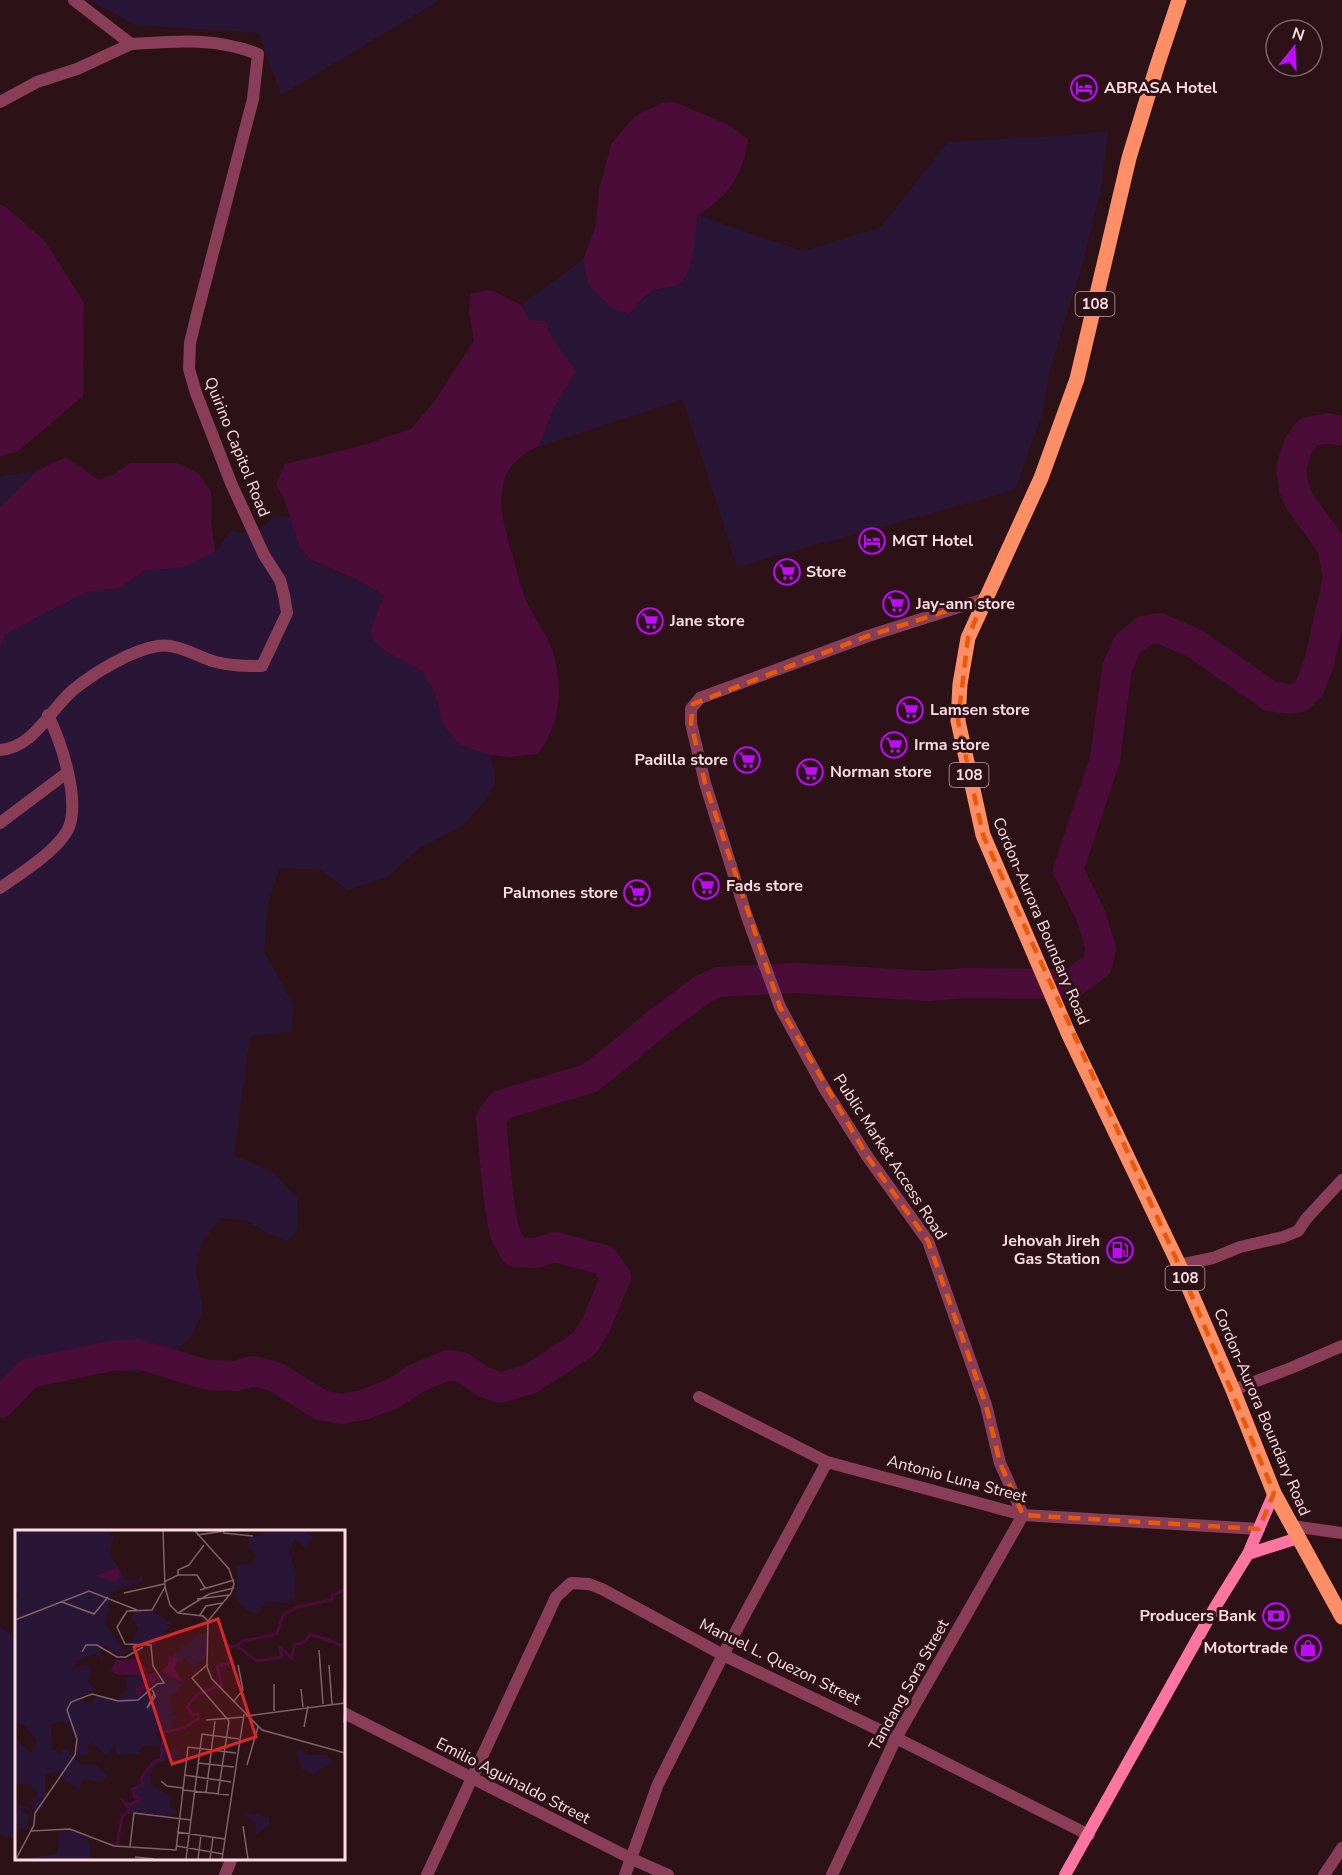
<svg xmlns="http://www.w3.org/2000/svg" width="1342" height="1875" viewBox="0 0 1342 1875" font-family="'Nunito Sans',sans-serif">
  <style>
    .green { fill: #291536 }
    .water { fill: #4b0c39 }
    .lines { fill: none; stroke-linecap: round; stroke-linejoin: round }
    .river { stroke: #4b0c39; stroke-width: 30 }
    .minor { stroke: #8a3d56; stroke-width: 12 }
    .tertiary { stroke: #8a3d56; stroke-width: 12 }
    .secondary { stroke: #fe75a2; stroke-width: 12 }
    .primary { stroke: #fd8e65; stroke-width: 15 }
    .marked { fill: none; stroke: #e8590c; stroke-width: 4.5; stroke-dasharray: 12 8; stroke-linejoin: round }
    .labels { text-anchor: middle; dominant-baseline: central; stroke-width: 6; stroke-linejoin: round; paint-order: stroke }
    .shield { fill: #2c1217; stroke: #c0a0a7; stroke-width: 1.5 }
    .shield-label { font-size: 15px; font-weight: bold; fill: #ffdde5 }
    .poi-label { font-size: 16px; font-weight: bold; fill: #ffdde5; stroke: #2c1217; text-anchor: start }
    .street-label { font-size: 16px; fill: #ffdde5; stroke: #2c1217 }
    .inset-river { fill: none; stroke: #4b0c39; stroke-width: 3 }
    .inset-road { fill: none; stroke: #806369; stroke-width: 1.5 }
    .view { fill: #d62828; fill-opacity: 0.15; stroke: #d62828; stroke-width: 3 }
    .inset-edge { fill: none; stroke: #ffdde5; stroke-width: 3 }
  </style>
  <rect width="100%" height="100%" fill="#2c1217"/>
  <path class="green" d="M89 0H440L281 95 259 33 136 25Z
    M1108 131 1101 188 1082 266 1050 369 1043 412 1015 490 737 567 683 399 539 446 554 408 576 371 552 338 546 321 529 320 521 305 583 260 589 286 630 314C644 296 649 291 672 287L695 232 698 215 803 251 880 228 948 142 1070 135Z
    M38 470 0 508V477Z
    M274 516 291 517C294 526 296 540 301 549 314 570 363 578 384 595L375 617 409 663 424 671 435 694 444 726 459 745 490 755 495 771V784L484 802 462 826 418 849 388 877 348 890 320 870 280 868 268 903 264 952 294 1005 291 1032 250 1036 234 1155 273 1172 297 1198 298 1230 287 1240 266 1232 247 1221 221 1218 201 1244 196 1270 203 1312 191 1336 170 1357 139 1372 115 1371 101 1367 77 1363 0 1384V649L5 634 87 592 120 588 144 571 185 567 215 552 231 531 255 535Z
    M0 1627 16 1637V1839L0 1834Z"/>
  <path class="water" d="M674 102 725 123 748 139C743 175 729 196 698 215 695 232 694 265 684 279 676 289 663 286 653 291 643 295 637 306 630 314L612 308 589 286 583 260 595 228 599 190 611 144 635 116 662 103Z
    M0 205 6 207 45 241 84 303 83 396 17 452 0 456Z
    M491 290 521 305 529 320 546 321 552 338 576 371 554 408 539 446C485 469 501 517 514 561 518 574 521 588 526 600 533 617 546 632 552 649 564 687 561 722 538 754L510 757 490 755 459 745 444 726 435 694 424 672 387 652 375 642 370 631 384 595 356 579 311 560 300 548 284 498 276 484 285 464 361 446 411 429 434 402 474 341 469 312 471 293Z
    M66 457 99 480 113 475 130 463H176L198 473 211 491V519L215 552 185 567 144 571 120 588 87 592 5 634 0 649V508L38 470Z"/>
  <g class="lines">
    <path class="river" d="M0 1403 29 1373 111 1356 138 1354 208 1375 236 1376 253 1371 276 1377 321 1405 341 1409 363 1405 394 1393 417 1378 448 1365 462 1367 482 1381 500 1388 530 1379 584 1344 596 1325 616 1277 604 1260 555 1247 535 1253 515 1252 504 1232 498 1194 491 1118 501 1105 590 1078 628 1048 653 1026 703 989 718 982 796 978 929 986 965 983 1071 984 1097 965 1101 949 1091 916 1068 870 1105 759 1117 668 1127 645 1144 631 1159 628 1194 643 1270 696 1290 699 1300 697 1310 687 1320 659 1338 578 1332 546 1300 502 1294 488 1291 468 1298 446 1308 432 1329 428 1342 431"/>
    <path class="minor" d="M0 102 37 82 77 69 131 44
      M984 599 865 637 700 698 691 709V723L705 783 746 914 780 1007 824 1088 867 1156 928 1241 986 1405 1000 1463 1023 1515
      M1179 1265 1213 1258 1240 1247 1283 1237 1298 1231 1306 1219 1342 1180
      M1233 1390 1291 1368 1342 1346
      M699 1397 827 1462 1023 1515
      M427 1875 556 1597 571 1583 589 1584 602 1589 723 1655 896 1738 1089 1835
      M625 1875 658 1784 723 1655 827 1462
      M1324 1875 1342 1848"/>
    <path class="tertiary" d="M0 750C34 747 49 711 73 690 94 673 131 650 158 646 177 643 198 657 216 662 231 666 246 666 262 666L287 613 284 595 280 580 264 555 231 483 196 393 189 369 190 343 197 314 253 99 258 54C215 37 176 41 131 44L74 0
      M0 823 68 772
      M0 888C20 874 60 849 69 827 80 798 61 742 48 715
      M1292 1526 1342 1533
      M344 1713 632 1859 668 1875
      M225 1875 232 1858
      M832 1875 896 1738 1023 1515 1259 1529"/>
    <path class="secondary" d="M1248 1554 1298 1538
      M1065 1875 1214 1609 1248 1554 1274 1493"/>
    <path class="primary" d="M1179 0 1157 66 1129 158 1077 379 1041 478 968 638 960 684 958 721 983 835 1069 1035 1179 1265 1233 1390 1274 1493 1342 1617"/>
  </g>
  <path class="marked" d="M984 599 968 638 958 721 983 835 1179 1265 1274 1493 1259 1529 1023 1515 1000 1463 986 1405 928 1241 867 1156 780 1007 705 783 691 723 693 704 865 637Z"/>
  <defs>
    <g id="hotel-ring" transform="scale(1.35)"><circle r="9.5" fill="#2c1217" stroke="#be0bfc" stroke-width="1.5"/><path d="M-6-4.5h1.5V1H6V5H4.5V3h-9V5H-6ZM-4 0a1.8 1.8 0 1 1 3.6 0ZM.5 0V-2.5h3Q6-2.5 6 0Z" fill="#be0bfc"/></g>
    <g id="supermarket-ring" transform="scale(1.35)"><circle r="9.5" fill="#2c1217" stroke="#be0bfc" stroke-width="1.5"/><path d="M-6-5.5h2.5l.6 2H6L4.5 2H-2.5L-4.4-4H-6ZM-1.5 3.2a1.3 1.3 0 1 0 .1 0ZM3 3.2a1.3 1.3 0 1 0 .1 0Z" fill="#be0bfc"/></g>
    <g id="fuel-ring" transform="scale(1.35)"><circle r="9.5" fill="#2c1217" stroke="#be0bfc" stroke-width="1.5"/><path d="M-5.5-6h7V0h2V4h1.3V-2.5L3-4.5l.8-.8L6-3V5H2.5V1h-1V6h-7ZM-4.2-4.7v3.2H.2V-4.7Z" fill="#be0bfc"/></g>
    <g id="bank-ring" transform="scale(1.35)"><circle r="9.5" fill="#2c1217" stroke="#be0bfc" stroke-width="1.5"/><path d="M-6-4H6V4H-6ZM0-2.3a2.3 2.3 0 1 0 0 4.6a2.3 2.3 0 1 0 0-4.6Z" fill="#be0bfc"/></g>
    <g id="shop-ring" transform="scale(1.35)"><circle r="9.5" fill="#2c1217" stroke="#be0bfc" stroke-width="1.5"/><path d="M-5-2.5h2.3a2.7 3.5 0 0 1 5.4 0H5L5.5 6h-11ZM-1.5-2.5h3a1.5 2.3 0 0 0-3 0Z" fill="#be0bfc"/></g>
  </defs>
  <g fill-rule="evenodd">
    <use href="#hotel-ring" x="1084" y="88"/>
    <use href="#hotel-ring" x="872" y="541"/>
    <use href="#supermarket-ring" x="787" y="572"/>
    <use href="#supermarket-ring" x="896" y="604"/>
    <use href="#supermarket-ring" x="650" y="621"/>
    <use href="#supermarket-ring" x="910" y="710"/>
    <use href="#supermarket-ring" x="894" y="745"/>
    <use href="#supermarket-ring" x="747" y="760"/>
    <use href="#supermarket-ring" x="810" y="772"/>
    <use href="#supermarket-ring" x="706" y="886"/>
    <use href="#supermarket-ring" x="637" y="893"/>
    <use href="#fuel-ring" x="1120" y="1250"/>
    <use href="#bank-ring" x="1276" y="1616"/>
    <use href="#shop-ring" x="1308" y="1648"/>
  </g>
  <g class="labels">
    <g class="shield">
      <rect x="1075.5" y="292" width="39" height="24" rx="4.5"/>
      <rect x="949.5" y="763" width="39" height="24" rx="4.5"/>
      <rect x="1165.5" y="1266" width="39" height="24" rx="4.5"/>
    </g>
    <g class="shield-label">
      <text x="1095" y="304">108</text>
      <text x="969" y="775">108</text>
      <text x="1185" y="1278">108</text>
    </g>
    <g class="poi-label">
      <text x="1104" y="88">ABRASA Hotel</text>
      <text x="892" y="541">MGT Hotel</text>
      <text x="806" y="572">Store</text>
      <text x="916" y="604">Jay-ann store</text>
      <text x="670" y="621">Jane store</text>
      <text x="930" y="710">Lamsen store</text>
      <text x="914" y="745">Irma store</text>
      <text x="728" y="760" text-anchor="end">Padilla store</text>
      <text x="830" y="772">Norman store</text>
      <text x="726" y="886">Fads store</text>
      <text x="618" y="893" text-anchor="end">Palmones store</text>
      <text x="1100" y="1241" text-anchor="end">Jehovah Jireh<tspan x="1100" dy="18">Gas Station</tspan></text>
      <text x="1256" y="1616" text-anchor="end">Producers Bank</text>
      <text x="1288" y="1648" text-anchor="end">Motortrade</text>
    </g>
    <g class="street-label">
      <text transform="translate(237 447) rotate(68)">Quirino Capitol Road</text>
      <text transform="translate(1041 921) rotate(67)">Cordon-Aurora Boundary Road</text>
      <text transform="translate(890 1157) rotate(57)">Public Market Access Road</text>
      <text transform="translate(1262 1412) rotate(67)">Cordon-Aurora Boundary Road</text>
      <text transform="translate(957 1479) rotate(15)">Antonio Luna Street</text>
      <text transform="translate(780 1662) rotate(26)">Manuel L. Quezon Street</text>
      <text transform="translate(909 1685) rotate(-61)">Tandang Sora Street</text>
      <text transform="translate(513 1781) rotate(27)">Emilio Aguinaldo Street</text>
    </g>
  </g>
  <g transform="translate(15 1530)">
    <rect width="330" height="330" fill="#2c1217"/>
    <path d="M0 1H95L94 5 99 6 94 23 110 50H123L127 44 128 51 96 62 90 94 108 119 122 118 105 125 88 115 85 121 88 134 82 124 61 131 59 138 72 135 76 140 73 153 81 159 63 167 76 175 81 164 103 169 112 156 110 148 131 145 128 154 122 156 124 166 148 143 166 155 161 164 154 166 157 184 163 188 158 189 157 198 140 203 146 215 127 216 124 224 102 225 99 213 94 227 77 213 73 215 74 225H60L62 213 53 190 52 198 49 191 36 194 37 220 45 223 51 218 65 234 81 235 92 245 87 252 67 249 65 260 44 246 46 240 30 245V273L21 280 3 278 15 286 11 298 0 299V272L17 279 16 269 23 266 16 255 0 254V208L16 223 22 211 10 196 0 192V73L5 64 0 61ZM248 1H290L298 7 291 19 280 8 274 22 281 42 279 68 273 73 251 72 244 83 232 81 219 66 223 58 221 35 238 34 241 24 234 17V6H248ZM120 80 137 81 157 93 139 117 116 113 124 99 116 87ZM191 102 192 127 177 137 170 128 162 134 158 125 161 121 165 123 167 116H174L181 106ZM147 217 164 221 163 228 145 232 136 240 135 253 155 267V276L162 281 157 286 113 282 109 272 115 275 126 269 119 267 118 259 128 254 126 248 138 232 146 229ZM284 218 292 225H312L318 233 304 239 298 248 297 243 287 239 281 220ZM229 282 254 287V295L241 305 240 293ZM52 299 71 307 76 319 74 329H8L42 324 45 300Z" fill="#291536"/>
    <path d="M103 37 106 44 102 52 79 46ZM154 125 163 128 160 138 167 153 146 141 153 135ZM124 129 132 140 128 145H103L96 141 100 130ZM139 142 144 147 122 167 120 156H126L131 145Z" fill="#4b0c39"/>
    <path class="inset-river" d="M222 116 228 111 262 104 268 85 282 77 317 70V65L330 60M147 216 149 202 169 198 183 189V184L177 185 172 177 183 164 207 155 202 136 215 133 211 116H222L242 131 267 127 265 118 277 128 279 115 290 112 295 104 330 116M98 315H102L107 286 115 281 109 272 115 275 126 269 119 267 118 259 128 254 126 248 138 232 146 229 147 217"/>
    <path class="inset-road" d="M148 1 150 57 155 75 163 83 188 86 193 91M180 1 214 39 219 54 216 63 193 91 192 137 197 149 247 200 330 223M208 3 238 6M182 5 210 1M163 45V40L174 35 189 15M149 52 163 45H182L190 58M185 60 219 50M109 63 149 54M182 69 214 65M47 72 79 84 93 67M163 83 194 64 219 58M185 85 191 76 207 73M0 90 74 61 122 80M304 120 308 174M67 122 71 115H82L102 127H111L128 117M193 134 177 148 214 191M314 135 317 174M259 154V181M286 159 288 177M137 160 139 163V164L140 166V167L132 178 139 164M218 172 228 160 223 135M329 173 330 149M231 186 330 173M191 190 229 187M329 193 330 173M289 197 293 176M183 233 219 237M232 235 243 197M169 245 216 252M146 251 152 256 168 258M168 260 214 265M191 263 200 191M203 264 214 191M228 296 233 329M16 301 55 299 99 316 161 320 173 217 221 223M162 302 210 309M115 316 119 283 176 290M162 316 208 324M120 327 139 329M1 329 19 295 20 283 60 225 62 209 52 180 56 172 77 164 103 171 123 170 142 154 149 153 138 136 136 115 110 114 102 97 112 81 137 80 150 57M171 329 187 204 224 209M183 329 186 305M195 329 198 308M207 329 229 184"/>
    <path class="view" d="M203 89 241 207 157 234 119 117Z"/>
    <rect width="330" height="330" class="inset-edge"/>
  </g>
  <g transform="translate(1294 48) rotate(18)"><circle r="28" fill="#2c1217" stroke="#806369" stroke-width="1.5"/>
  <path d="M0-4.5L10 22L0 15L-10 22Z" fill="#be0bfc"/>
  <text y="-9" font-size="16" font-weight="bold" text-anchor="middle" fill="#ffdde5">N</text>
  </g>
</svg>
